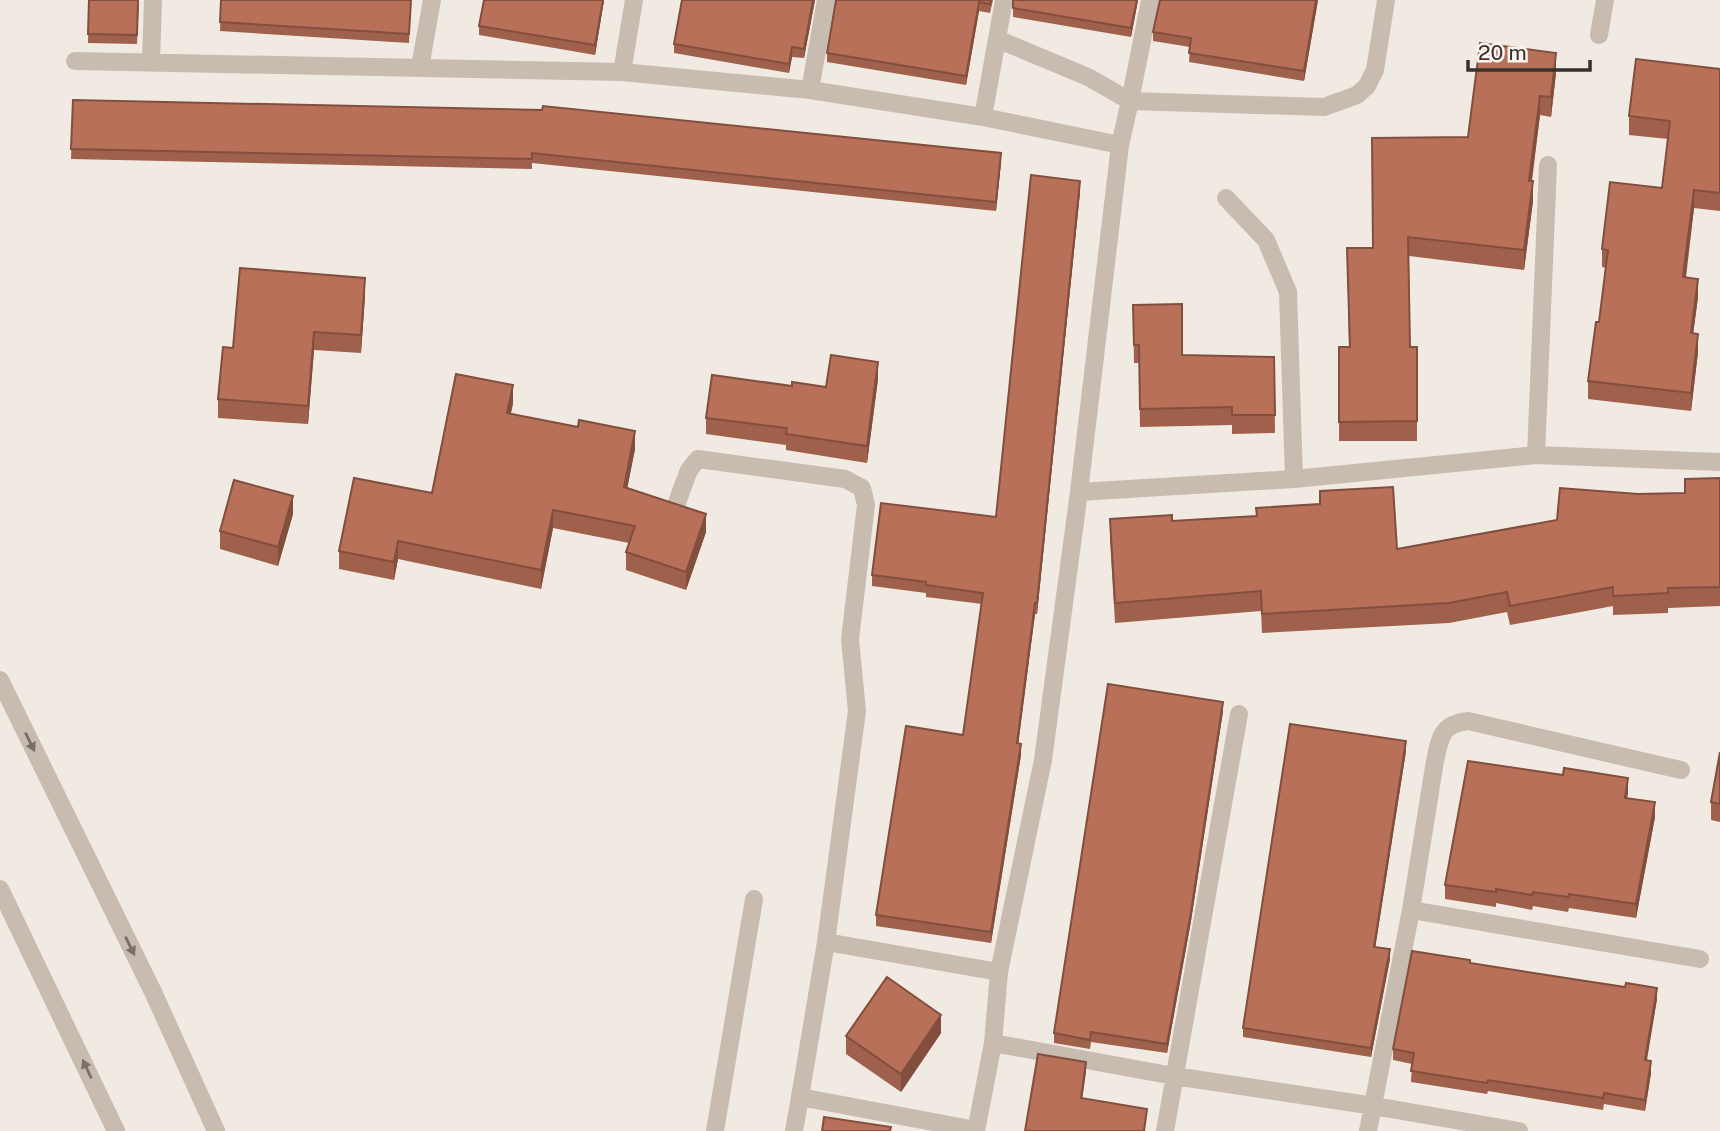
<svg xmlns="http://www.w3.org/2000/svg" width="1720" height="1131" viewBox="0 0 1720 1131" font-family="'Public Sans',sans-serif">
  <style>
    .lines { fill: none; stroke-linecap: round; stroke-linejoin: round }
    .service { stroke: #c8bbaf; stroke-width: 18 }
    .minor { stroke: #c8bbaf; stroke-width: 18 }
    .tertiary { stroke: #c8bbaf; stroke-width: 18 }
    .wall { fill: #9f604c }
    .shaded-wall { fill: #824e3e }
    .building { fill: #b97058; stroke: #824e3e; stroke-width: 2 }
    .oneway { fill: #796f67 }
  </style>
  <rect width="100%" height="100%" fill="#f1eae2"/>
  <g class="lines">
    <path class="service" d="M1226 198 1266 240 1288 292 1294 479"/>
    <path class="minor" d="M1599 35 1605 0
      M997 39 1088 77 1130 101 1150 0
      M75 61 622 72 810 90 983 117 1120 145
      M151 62 153 0
      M420 67 432 0
      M622 72 634 0
      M810 90 826 0
      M983 117 1004 0
      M1536 455 1548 165
      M1079 492 1294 479 1536 455 1720 462
      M676 505 689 470 698 459 845 479 862 488 866 505 850 639 857 711 826 942 800 1097
      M1411 910 1700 959
      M826 942 999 972
      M993 1043 1174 1076 1374 1106 1519 1131
      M715 1131 754 899
      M794 1131 800 1097 976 1130
      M976 1131 993 1043 999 972 1043 760 1079 492 1120 145 1130 101 1324 107 1357 95 1367 86 1375 70 1386 0
      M1165 1131 1239 714
      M1368 1131 1411 910 1435 761C1440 738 1441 724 1468 721L1681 770"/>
    <path class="tertiary" d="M0 680 154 994 216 1131
      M0 889 116 1131"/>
  </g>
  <path class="wall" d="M89 0H139L137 44 88 43Z
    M221 0H411L409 43 220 31Z
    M604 0 595 55 479 35V26Z
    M682 0H815L804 58 792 57 789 73 674 53V44Z
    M836 0H993L990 13 979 11 966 85 827 62V53Z
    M1138 0 1131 37 1013 17V8Z
    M1318 0 1304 81 1189 62 1190 47 1153 41V32Z
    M1720 69V211L1694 208 1686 278 1698 297 1693 333 1698 352 1691 411 1588 399V381L1599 322 1606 268 1602 267V249L1662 188 1668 139 1629 135V116Z
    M1556 73 1551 117 1540 115 1532 181 1533 201 1524 270 1409 256 1410 347H1417V441H1339V347H1349L1347 248H1373L1468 137Z
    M73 100 1001 162 996 211 532 163V169L71 159Z
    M1080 192 1037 614H1035L1018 743 1021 755 991 943 876 926V915L963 735 982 604 926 597V593L872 586V575L996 517Z
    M365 296 361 353 314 350 308 424 218 418V399L233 348Z
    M1133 305 1182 355 1274 357 1275 433 1232 434V425L1140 427 1139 363H1134Z
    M878 379 867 463 786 450V445L706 434V418L792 386 826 387Z
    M513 403 511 413 635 449 627 488 706 532 686 590 626 570V552L629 543 553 528 541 589 398 559 394 580 339 569V551L432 493Z
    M1720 478V606L1668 608V613L1613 615V606L1510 625 1507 612 1449 623 1262 633 1261 611 1115 623 1110 538V519L1172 521 1256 516 1320 504V491L1397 549 1557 520 1638 494 1685 493Z
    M293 514 278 566 220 549V531Z
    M1223 711 1191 921 1167 1053 1091 1042 1090 1049 1054 1043V1033Z
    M1406 751 1375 947 1390 959 1371 1057 1243 1037V1028Z
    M1720 752V822L1711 820V802Z
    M1628 792 1627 798 1655 817 1636 918 1569 908 1568 912 1533 906 1532 910 1496 903V907L1445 899V885Z
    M1470 963 1657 999 1646 1061 1651 1073 1645 1111 1604 1104 1603 1110 1488 1091 1487 1094 1411 1082 1412 1064 1393 1060V1049Z
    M941 1033 901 1092 846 1054V1036Z"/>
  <path class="shaded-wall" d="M603 0H604L595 55V45Z
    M813 0H815L804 58V49Z
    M1137 0H1138L1131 37V28Z
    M1316 0H1318L1304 81V71Z
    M979 2V11L966 85V76Z
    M792 47V57L789 73V64Z
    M1556 53V73L1551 117V97Z
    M1540 96V115L1529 200V181Z
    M1001 153V162L996 211V202Z
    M1080 181V192L1037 614V603Z
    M1533 181V201L1524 270V250Z
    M1694 190V208L1683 295V277Z
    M365 278V296L361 353V335Z
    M1698 279V297L1691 351V333Z
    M314 332V350L308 424V406Z
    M1698 334V352L1691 411V393Z
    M878 362V379L867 463V446Z
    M513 385V403L507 431V413Z
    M635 431V449L624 505V487Z
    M293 496V514L278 566V547Z
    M553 510V528L541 589V570Z
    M706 514V532L686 590V572Z
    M398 541V559L394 580V562Z
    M1035 603V614L1017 754V743Z
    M1223 702V711L1191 921 1167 1053V1044Z
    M1406 741V751L1374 956V947Z
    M1021 744V755L991 943V932Z
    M1628 778V792L1625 812V798Z
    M1655 802V817L1636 918V904Z
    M1390 949V959L1371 1057V1048Z
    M1657 988V999L1645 1072V1060Z
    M941 1015V1033L901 1092V1074Z
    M1651 1061V1073L1645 1111V1100Z
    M1086 1062V1072L1081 1108V1098Z"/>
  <path class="building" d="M89 0H138L137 35 88 34Z
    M221 0H411L409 34 220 22Z
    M484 0H603L595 45 479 26Z
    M682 0H813L804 49 792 47 789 64 674 44Z
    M836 0H991L990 4 979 2 966 76 827 53Z
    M1013 0H1137L1131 28 1013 8Z
    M1160 0H1316L1304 71 1189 53 1191 38 1153 32Z
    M1480 43 1556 53 1551 97 1540 96 1529 181H1533L1524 250 1408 237 1410 347H1417V421L1339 422V347H1350L1347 248H1373L1372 138 1468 137Z
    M1636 59 1720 69V193L1694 190 1683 277 1698 279 1691 333 1698 334 1691 393 1588 381 1596 322H1599L1608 250 1602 249 1610 182 1662 188 1670 121 1629 116Z
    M73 100 542 110 543 106 1001 153 996 202 532 153V159L71 149Z
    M1031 175 1080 181 1037 603H1035L1017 743 1021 744 991 932 876 915 906 726 963 735 983 593 926 585V582L872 575 881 503 996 517Z
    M240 268 365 278 361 335 314 332 308 406 218 399 223 347 233 348Z
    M1182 304V355L1274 357 1275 415H1232V407L1140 409 1139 345H1134L1133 305Z
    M831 355 878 362 867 446 786 434 787 428 706 418 712 375 792 386V382L826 387Z
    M456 374 513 385 507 413 578 427 579 420 635 431 624 487 706 514 686 572 626 552 635 526 553 510 541 570 398 541 394 562 339 551 354 478 432 493Z
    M1720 478V587L1668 588V593L1613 596V587L1510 606 1507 592 1449 603 1262 614 1261 591 1115 603 1110 519 1172 515V521L1257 516 1256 508 1320 504V491L1393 487 1397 549 1557 520 1560 488 1638 494 1685 493V479Z
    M234 480 293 496 278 547 220 531Z
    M1108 684 1223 702 1191 912 1167 1044 1091 1032 1090 1040 1054 1033Z
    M1290 724 1406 741 1374 947 1390 949 1371 1048 1243 1028Z
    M1720 752V804L1711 802Z
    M1468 761 1563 775 1564 768 1628 778 1625 798 1655 802 1636 904 1569 894 1568 897 1533 892 1532 895 1496 889V892L1445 885Z
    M1412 951 1470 960V963L1592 982 1625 987 1626 983 1657 988 1645 1060 1651 1061 1645 1100 1604 1093 1603 1098 1488 1080 1487 1083 1411 1071 1414 1053 1393 1049Z
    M887 977 941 1015 901 1074 846 1036Z
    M1038 1054 1086 1062 1081 1098 1147 1109 1144 1131H1025Z
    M824 1117 891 1127 890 1131H822Z"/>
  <defs><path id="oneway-solid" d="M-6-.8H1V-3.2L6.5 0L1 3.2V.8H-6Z" transform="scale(1.75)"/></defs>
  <g class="oneway">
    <use href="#oneway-solid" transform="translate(30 742) rotate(64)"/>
    <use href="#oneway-solid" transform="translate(130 946) rotate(64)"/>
    <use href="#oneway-solid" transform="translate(87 1069) rotate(-115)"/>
  </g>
  <path d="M1468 60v10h122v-10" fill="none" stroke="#38302c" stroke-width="3.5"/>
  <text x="1478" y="60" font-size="21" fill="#38302c" stroke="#f9f4ee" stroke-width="5" paint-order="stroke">20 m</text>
</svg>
